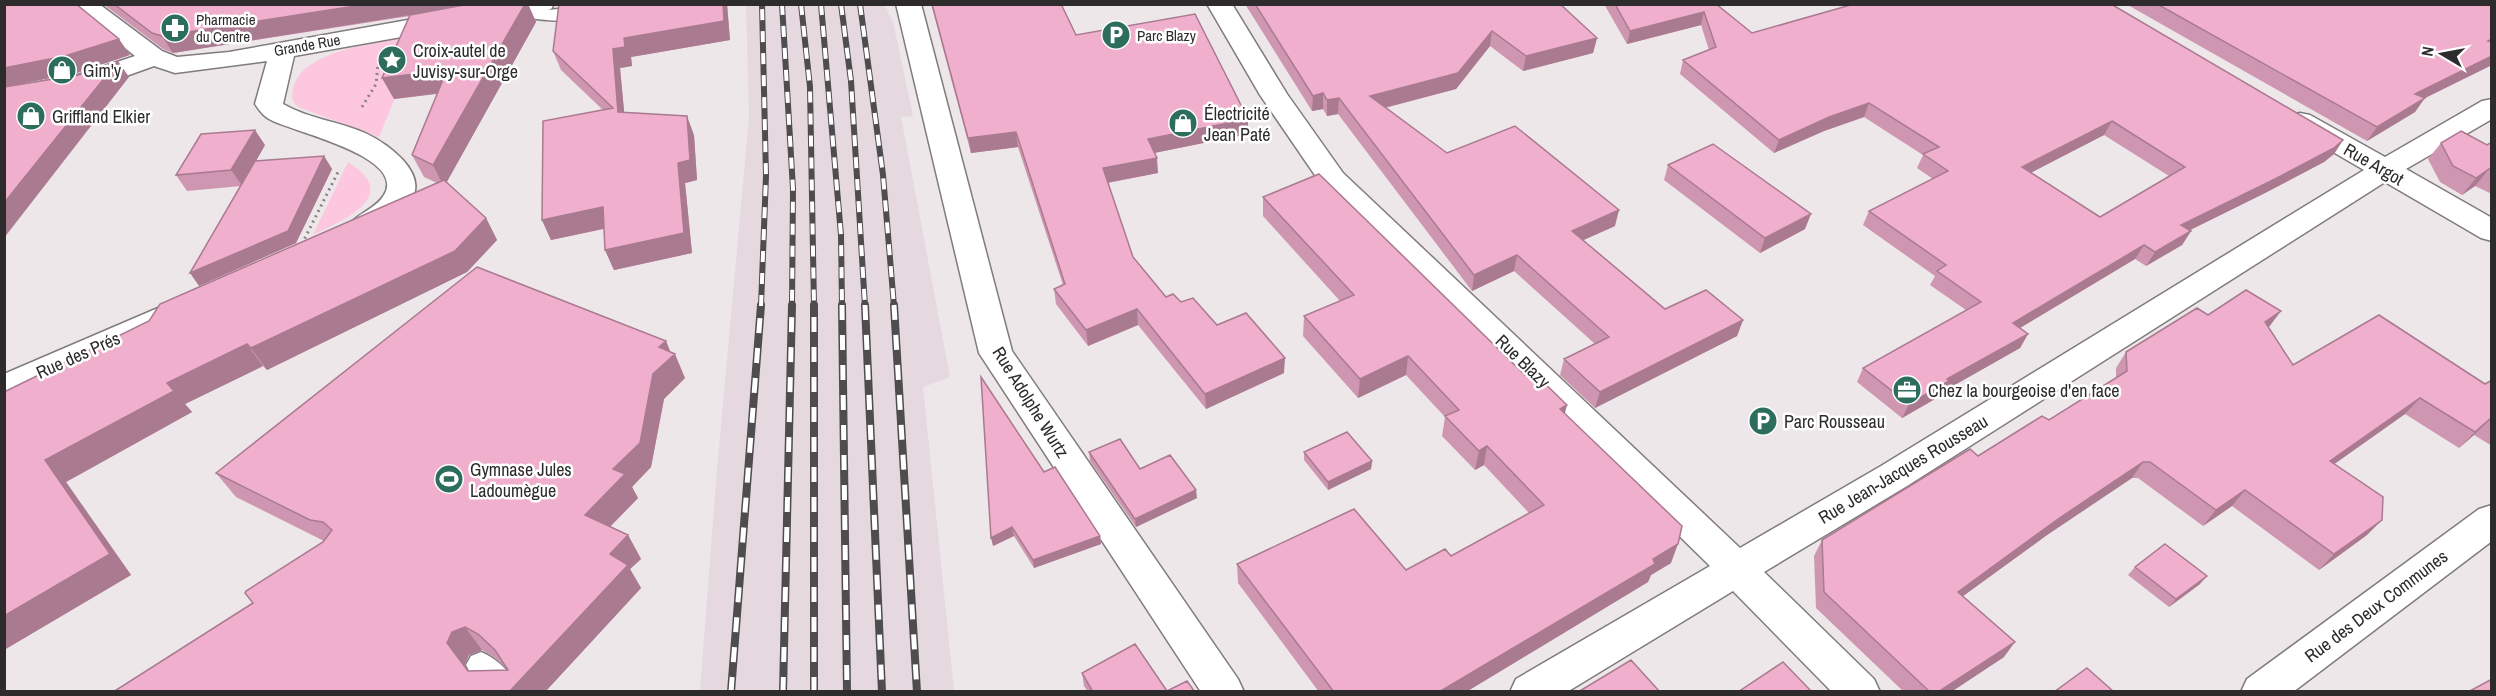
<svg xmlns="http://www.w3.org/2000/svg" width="2496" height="696" font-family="'Archivo Narrow',sans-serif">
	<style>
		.built { fill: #e5d8de }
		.green { fill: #fdc7e0 }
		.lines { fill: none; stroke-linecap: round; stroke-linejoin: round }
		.lane-casing { stroke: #807b7d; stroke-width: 3 }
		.street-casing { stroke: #807b7d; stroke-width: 3 }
		.path { stroke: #888485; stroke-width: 3; stroke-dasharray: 2 4; stroke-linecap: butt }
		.lane { fill: #fff; fill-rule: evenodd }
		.street { fill: #fff; fill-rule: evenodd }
		.rail-far1-casing { stroke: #4f4c4d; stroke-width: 6 }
		.rail-casing { stroke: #4f4c4d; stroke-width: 8 }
		.rail-far1 { stroke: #fff; stroke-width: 4; stroke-dasharray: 11; stroke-linecap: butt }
		.rail { stroke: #fff; stroke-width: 5; stroke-dasharray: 15; stroke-linecap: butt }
		.wall { fill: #cf96b1; fill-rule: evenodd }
		.shaded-wall { fill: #a97a90 }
		.building { fill: #f1afce; stroke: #a97a90; stroke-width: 1.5; fill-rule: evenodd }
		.labels { text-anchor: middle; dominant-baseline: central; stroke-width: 5; stroke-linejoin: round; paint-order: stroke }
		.far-poi-label { font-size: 15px; fill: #2d2b2c; stroke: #fff; text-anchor: start }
		.far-street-label { font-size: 15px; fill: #2d2b2c; stroke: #fff }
		.poi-label { font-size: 18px; fill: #2d2b2c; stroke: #fff; text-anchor: start }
		.street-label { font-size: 18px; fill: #2d2b2c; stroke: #fff }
	</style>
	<rect width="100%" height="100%" fill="#ede7e9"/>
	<path class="built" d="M746,5H884L893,22L913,116L901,117L950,377L923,387L954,691H700L717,470L749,118Z"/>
	<path class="green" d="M413,36L410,61L379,137L298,107L293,101C285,50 380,43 413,36Z
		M348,162C403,196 344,220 313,235Z"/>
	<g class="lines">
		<g class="lane-casing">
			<path id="lane" d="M512,4L548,10L590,6L599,12C588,28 523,18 506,14L503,10Z
				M481,652C497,658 514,676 522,692H487L471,674L466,665L471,656Z"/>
		</g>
		<g class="street-casing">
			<path id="street" d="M70,4H99L162,51L177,57L229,52L497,4H554L551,9L542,12L294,56L283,104C309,119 338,121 365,133C387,143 429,173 411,200C400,218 382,232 361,238L350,235L346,228C355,214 375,210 384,195C408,156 290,131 271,120C263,116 260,111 255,104L267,61L175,73L154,66L90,89L4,105V89L78,75L135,56Z
				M896,4H921L1012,351L1238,679L1244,692H1201L979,353Z
				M1207,4H1232L1287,94L1343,173L1740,548L1881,466L2364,170L2290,127L2286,121L2290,115L2300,113L2310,115L2385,157L2482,101L2492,99V119L2406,169L2492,218V241L2481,238L2385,182L1907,486L1764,572L1874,679L1880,692H1832L1733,591L1567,692H1510L1516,679L1710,566L1323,187L1260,95Z
				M158,308L169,311L174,319L169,327L4,400V374Z
				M2492,505V541L2293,692H2241L2247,679L2479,509Z"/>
		</g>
		<path class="path" d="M362,107L376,84L378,65
			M302,244L339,170"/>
		<use href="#lane" class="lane"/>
		<use href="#street" class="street"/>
		<g class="rail-far1-casing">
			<path id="rail-far1" d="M782,4L793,189L792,306
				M801,4L810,87L814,306
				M821,4L841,235L842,306
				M841,4L851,81L865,306
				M860,4L883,175L894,306
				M761,306L766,176L762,4"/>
		</g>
		<g class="rail-casing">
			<path id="rail" d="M842,305L847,692
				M865,305L882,692
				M894,305L917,692
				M731,692L761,305
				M783,692L792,305
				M814,692V305"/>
		</g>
		<use href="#rail-far1" class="rail-far1"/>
		<use href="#rail" class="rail"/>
	</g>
	<path class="wall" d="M103,4H528L536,22L446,183L486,218L497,240L467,272L267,370L263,366L185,404L192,412L66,482L131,575L4,650V392L437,183L424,177L412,155L437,94L394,99L382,78L410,16L173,53L163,49Z
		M559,4H727L730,40L631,57L632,66L620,68L624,112L694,135L697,180L685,183L692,253L614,270L605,250L604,229L551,240L542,220L603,110L561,70L553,51Z
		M931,4H1061L1076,35L1248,134L1154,153L1158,173L1108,183L1133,257L1166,297L1181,302L1217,325L1284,373L1206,409L1138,325L1088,346L1056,304L1054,289L1063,285L1018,147L971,153Z
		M1245,4H1560L1597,38L1593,53L1523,71L1490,46L1456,89L1385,108L1447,153L1615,226L1583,240L1665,309L1743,320L1737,336L1595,408L1560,375L1564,359L1595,344L1514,271L1472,291L1338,114L1327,116L1323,109L1312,111Z
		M1604,4H1716L1752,33L2343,140L2334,154L2324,162L2265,193L2190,230L2191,231L2182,245L2146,266L2135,259L2020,328L2028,334L2020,348L1944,391L1942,395L1902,418L1857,382L1863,368L1966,310L1930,285L1935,276L1863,225L1869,211L1933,179L1917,168L1923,155L1864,117L1824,131L1774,153L1680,74L1683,60L1709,50L1701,25L1627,44ZM2104,135L2169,176L2100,217L2031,172Z
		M2126,4H2492V65L2424,98L2415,112L2367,141Z
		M2492,142V194L2475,186L2462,195L2440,182L2428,159L2441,143L2487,145Z
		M265,145L256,161L324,156L332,169L296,243L199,286L241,186L187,191L176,175Z
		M1668,165L1805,229L1760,253L1664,180Z
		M1263,197L1565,414L1671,563L1651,575L1648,582L1466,692H1319L1238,583L1237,564L1406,570L1451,556L1529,513L1484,465L1475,470L1442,436L1445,417L1406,375L1358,398L1303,336L1304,316L1340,301L1263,216Z
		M2208,315L2269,328L2293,365L2485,384L2492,380V446L2474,435L2459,448L2405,414L2334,464L2367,535L2319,570L2232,506L2203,526L2138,478H2132L2047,535L1963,596L2004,657L1951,692H1904L1816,608L1814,556L1822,540L1978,456L2049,420L2116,378V368L2126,352Z
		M666,341L670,352L685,378L664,399L651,467L632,487L638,498L610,527L628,535L641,559L630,569L641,588L545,692H113L253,603L324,541L236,497L216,473ZM482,650L494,657L508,670L468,671L464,666L469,655Z
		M1089,452L1140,469L1197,498L1136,527L1090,461Z
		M1304,452L1372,461L1371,469L1328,490L1304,460Z
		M1044,472L1100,536L1101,544L1034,568L1014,536L993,546Z
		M2135,567L2200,584L2169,607L2128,575Z
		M1082,673L1167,691L1195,692H1088L1084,686Z"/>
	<path class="shaded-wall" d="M368,4H479L173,53L162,36Z
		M525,4H528L536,22L444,187L433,165Z
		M723,4H727L730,40L631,57L632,66L620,68L626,131L618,112L613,49L624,38Z
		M1704,12L1701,25L1627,44L1630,31Z
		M1492,31L1490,46L1456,89L1368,112L1370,96Z
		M1597,38L1593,53L1523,71L1526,56Z
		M119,39L130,55L77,73L4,87V68Z
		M2492,56V65L2405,108L2415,94Z
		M118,61L129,77L4,238V203Z
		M447,70L457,91L394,99L382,78Z
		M1323,93V109L1312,111L1313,96Z
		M1339,98L1338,114L1327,116V100Z
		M2425,98L2415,112L2367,141L2377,127Z
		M1869,103L1864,117L1824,131L1774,153L1779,140L1829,117Z
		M687,116L694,135L697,180L685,183L692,253L614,270L605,250L678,163Z
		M1248,119V134L1149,154L1148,139Z
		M2112,121L2104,135L2015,181L2022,167Z
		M255,130L265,145L242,185L231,170Z
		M1016,132L1018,147L971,153L968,138Z
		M2343,140L2334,154L2324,162L2265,193L2172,239L2181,225Z
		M324,156L332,169L296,243L199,286L190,273Z
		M1157,158L1158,173L1105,183L1103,168Z
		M2489,169L2475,186L2462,195L2476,178Z
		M603,207L611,227L551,240L542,220Z
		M1619,210L1615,226L1568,247L1572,231Z
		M1811,214L1805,229L1760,253L1765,238Z
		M486,218L497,240L467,272L267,370L251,348Z
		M2191,231L2182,245L2146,266L2155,252Z
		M2144,245L2135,259L2005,337L2013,323Z
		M1517,255L1514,271L1472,291L1474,275Z
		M1137,309L1138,325L1088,346L1086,330Z
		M2281,311L2269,327L2265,322Z
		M1743,320L1737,336L1595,408L1600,392Z
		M2028,334L2020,348L1944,391L1942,395L1902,418L1909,404L1947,379Z
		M666,341L672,356L675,354L685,378L664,399L651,467L632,487L638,498L598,539L585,515L613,469L653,374L659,347Z
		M247,344L263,366L185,404L192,412L66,482L131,575L4,650V616L45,460L167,383Z
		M1408,356L1406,375L1358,398L1360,379Z
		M1285,358L1284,373L1206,409L1205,394Z
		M2420,398L2405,414L2316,477L2330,461Z
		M1567,405L1562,425L1560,409Z
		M2490,419L2474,435L2459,448L2475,432Z
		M1487,446L1484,465L1475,470L1479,451Z
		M1372,461L1371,469L1328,490V482Z
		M2143,462L2132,478L2047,535L1948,607L1958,592L2058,519Z
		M1196,490L1197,498L1136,527L1135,519Z
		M2245,490L2232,506L2203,526L2216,510Z
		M2382,520L2367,535L2319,570L2334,554Z
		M1012,527L1014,536L993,546L991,538Z
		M628,535L641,559L630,569L641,588L545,692H509L610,554Z
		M1100,536L1101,544L1034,568L1033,560Z
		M1678,544L1671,563L1651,575L1648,582L1466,692H1439Z
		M2207,576L2200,584L2169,607L2176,599Z
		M465,627L482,650L469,655L464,666L447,643L452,632Z
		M2015,642L2004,657L1951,692H1938Z"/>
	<path class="building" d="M4,4H76L119,39L65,56L4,68Z
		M114,4H368L162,36L152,33Z
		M469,4H525L433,165L412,155L447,70L382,78L410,15Z
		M559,4H723L724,21L624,38L625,47L613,49L618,112L687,116L690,160L678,163L684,233L605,250L603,207L542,220L543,121L613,108L553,51Z
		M932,4H1061L1076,35L1195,14L1248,119L1148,139L1157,158L1103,168L1133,257L1166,297L1173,294L1181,302L1193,298L1217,325L1246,313L1285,358L1205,394L1137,309L1086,330L1054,289L1065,284L1016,132L968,138Z
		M1255,4H1560L1597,38L1526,56L1492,31L1458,73L1370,96L1447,153L1515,126L1619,210L1572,231L1665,309L1706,290L1743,320L1600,392L1564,359L1609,337L1517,255L1474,275L1339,98L1327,100L1323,93L1313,96Z
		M1615,4H1716L1752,33L1854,4H2111L2343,140L2334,148L2275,179L2181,225L2191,231L2155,252L2144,245L2013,323L2028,334L1947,379L1949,381L1909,404L1863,368L1981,302L1937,271L1946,265L1869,211L1948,171L1923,154L1939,147L1869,103L1829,117L1779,140L1683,60L1716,47L1704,12L1630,31ZM2112,121L2185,167L2100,217L2022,167Z
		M2157,4H2492V39L2488,41L2492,42V56L2415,94L2425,98L2377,127Z
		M118,61L4,203V87L78,75Z
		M255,130L231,170L176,175L201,134Z
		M2461,131L2487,145L2492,142V171L2489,169L2476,178L2453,166L2441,143Z
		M1713,144L1811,214L1765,238L1668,165Z
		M324,156L288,231L190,273L255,161Z
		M1319,174L1525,375L1532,371L1567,405L1560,409L1682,526L1678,544L1653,559L1655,564L1439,692H1334L1237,564L1354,509L1406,570L1445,549L1451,556L1544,505L1487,446L1479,451L1445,416L1459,410L1408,356L1360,379L1304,316L1354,295L1263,197Z
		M444,180L486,218L455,251L251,348L247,344L167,383L174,391L45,460L110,554L4,616V392L149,321L160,304Z
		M477,267L666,341L659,347L675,354L653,374L640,443L613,469L625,474L585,515L628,535L610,554L628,565L509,692H113L253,603L245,593L246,591L323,542L332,530L323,522L310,520L216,473ZM465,627L478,634L495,650L508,670L468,671L447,643L452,632Z
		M2246,290L2281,311L2265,322L2293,365L2379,315L2485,384L2492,380V420L2490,419L2475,432L2420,398L2330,461L2383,497L2382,520L2334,554L2245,490L2216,510L2150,462H2143L2058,519L1958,592L2015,642L1938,692H1930L1824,592L1822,540L1970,449L1978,456L2042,416L2049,420L2127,371L2126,352L2197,308L2208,315Z
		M981,377L1044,472L1055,467L1100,536L1033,560L1012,527L991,538Z
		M1347,432L1372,461L1328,482L1304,452Z
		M1120,439L1140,469L1170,455L1196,490L1135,519L1089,452Z
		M2165,544L2207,576L2176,599L2135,567Z
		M1135,644L1167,691L1187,681L1195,692H1093L1082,673Z
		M1631,660L1660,692H1578Z
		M1783,662L1812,692H1738Z
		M2087,668L2114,692H2054Z
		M2492,679V692H2468Z"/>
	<defs>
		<g id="pharmacy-disc" transform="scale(1.5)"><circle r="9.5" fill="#2c6d5b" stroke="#fff"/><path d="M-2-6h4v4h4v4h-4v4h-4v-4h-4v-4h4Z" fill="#fff"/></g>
		<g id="parking-disc" transform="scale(1.5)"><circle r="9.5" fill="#2c6d5b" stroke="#fff"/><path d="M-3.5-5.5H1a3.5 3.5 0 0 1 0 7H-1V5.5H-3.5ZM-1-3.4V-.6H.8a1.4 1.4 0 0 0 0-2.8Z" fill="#fff"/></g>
		<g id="sight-disc" transform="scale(1.5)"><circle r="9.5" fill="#2c6d5b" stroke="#fff"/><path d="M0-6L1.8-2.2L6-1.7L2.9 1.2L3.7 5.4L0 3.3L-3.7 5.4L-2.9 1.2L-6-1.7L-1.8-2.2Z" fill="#fff"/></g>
		<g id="shop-disc" transform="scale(1.5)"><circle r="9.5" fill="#2c6d5b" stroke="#fff"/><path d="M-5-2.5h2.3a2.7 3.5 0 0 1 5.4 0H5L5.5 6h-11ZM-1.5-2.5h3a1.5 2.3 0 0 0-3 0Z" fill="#fff"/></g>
		<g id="office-disc" transform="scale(1.5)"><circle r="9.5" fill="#2c6d5b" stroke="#fff"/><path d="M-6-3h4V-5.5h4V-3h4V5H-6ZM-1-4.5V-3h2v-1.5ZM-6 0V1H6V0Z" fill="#fff"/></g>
		<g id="stadium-disc" transform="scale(1.5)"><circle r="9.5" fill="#2c6d5b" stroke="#fff"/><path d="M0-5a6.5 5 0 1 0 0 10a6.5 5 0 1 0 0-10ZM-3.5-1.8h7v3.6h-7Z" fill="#fff"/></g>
	</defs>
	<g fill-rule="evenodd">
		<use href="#pharmacy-disc" x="175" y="28"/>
		<use href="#parking-disc" x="1116" y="35"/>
		<use href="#sight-disc" x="392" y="60"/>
		<use href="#shop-disc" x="62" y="70"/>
		<use href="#shop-disc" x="31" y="116"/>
		<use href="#shop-disc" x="1183" y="123"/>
		<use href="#office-disc" x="1907" y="390"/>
		<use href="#parking-disc" x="1763" y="421"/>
		<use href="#stadium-disc" x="449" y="479"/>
	</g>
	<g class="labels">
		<g class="far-poi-label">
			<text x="196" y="19">Pharmacie<tspan x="196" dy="17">du Centre</tspan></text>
			<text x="1137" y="35">Parc Blazy</text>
		</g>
		<g class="far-street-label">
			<text transform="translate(307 45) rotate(-10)">Grande Rue</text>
		</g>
		<g class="poi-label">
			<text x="413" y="50">Croix-autel de<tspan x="413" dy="21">Juvisy-sur-Orge</tspan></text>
			<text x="83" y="70">Gim'y</text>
			<text x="1204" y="113">Électricité<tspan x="1204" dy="21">Jean Paté</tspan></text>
			<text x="52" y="116">Griffland Elkier</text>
			<text x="1928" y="390">Chez la bourgeoise d'en face</text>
			<text x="1784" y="421">Parc Rousseau</text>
			<text x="470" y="469">Gymnase Jules<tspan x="470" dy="21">Ladoumègue</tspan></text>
		</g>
		<g class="street-label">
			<text transform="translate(2374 164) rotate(30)">Rue Argot</text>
			<text transform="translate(78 355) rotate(-24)">Rue des Prés</text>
			<text transform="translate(1523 361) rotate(44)">Rue Blazy</text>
			<text transform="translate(1031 402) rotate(58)">Rue Adolphe Wurtz</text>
			<text transform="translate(1903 469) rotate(-31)">Rue Jean-Jacques Rousseau</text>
			<text transform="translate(2376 606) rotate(-37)">Rue des Deux Communes</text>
		</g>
	</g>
	<rect width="2496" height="696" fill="none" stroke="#2d2b2c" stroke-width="12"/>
	<g transform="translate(2442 54) rotate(280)" stroke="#ffffff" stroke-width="4.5" paint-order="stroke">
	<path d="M0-4.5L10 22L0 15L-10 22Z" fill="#2d2b2c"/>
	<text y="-9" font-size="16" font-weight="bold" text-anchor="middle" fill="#2d2b2c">N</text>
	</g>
</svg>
